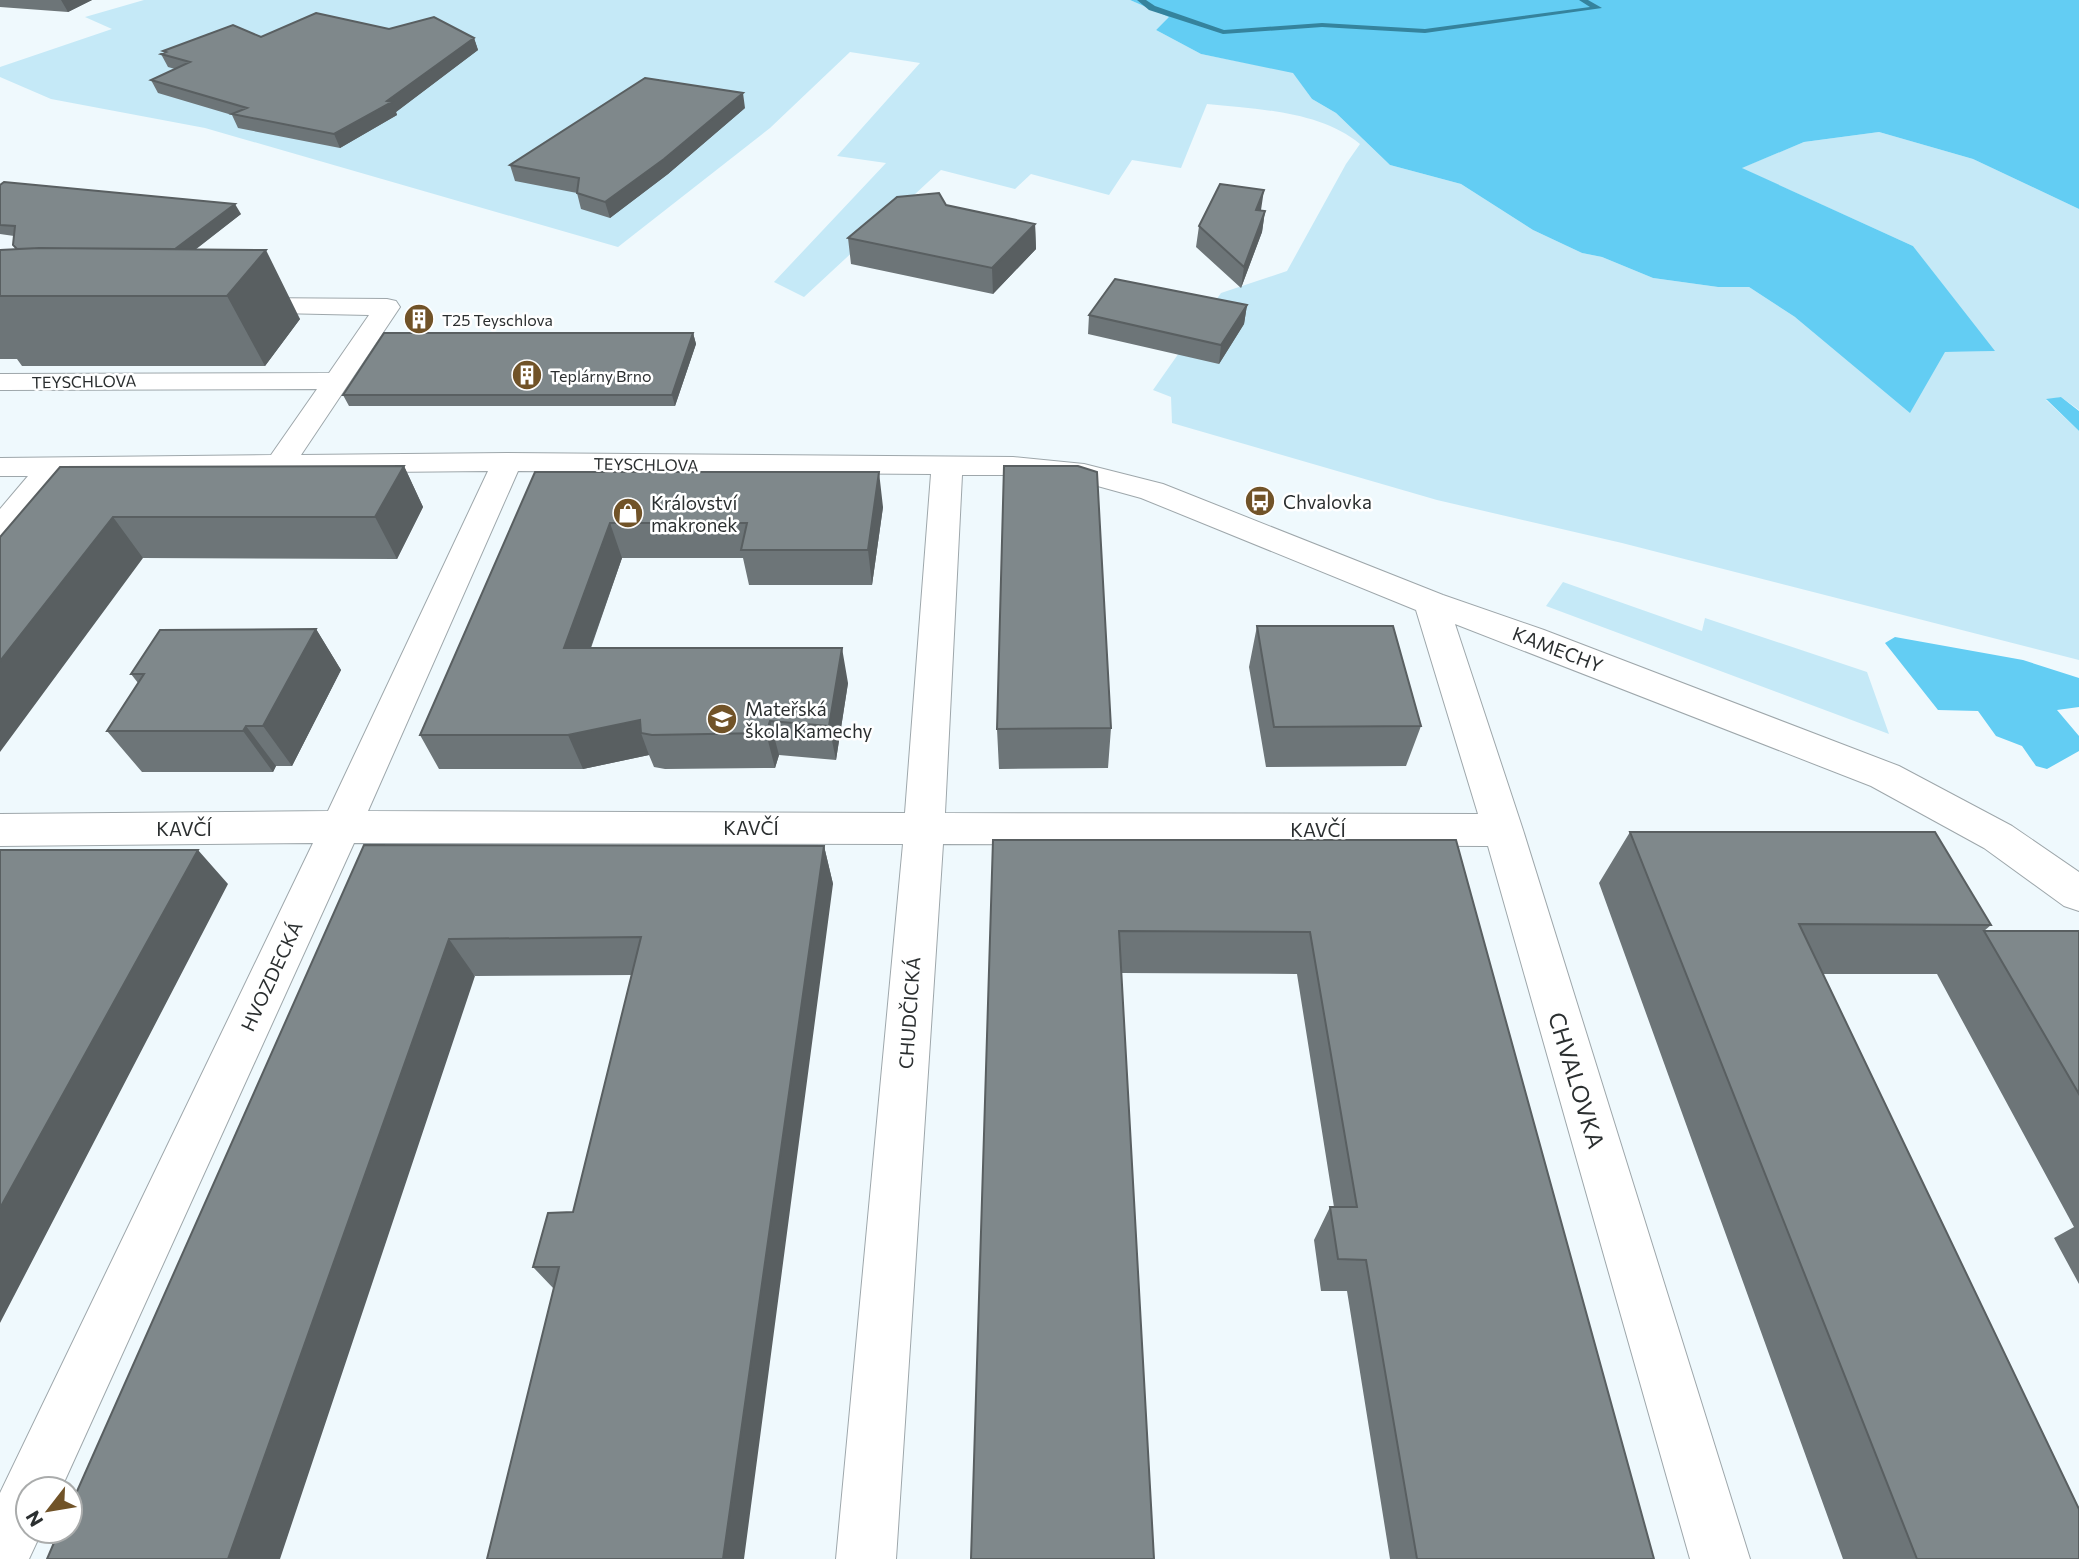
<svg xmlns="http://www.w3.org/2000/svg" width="2079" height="1559" font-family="Commissioner,sans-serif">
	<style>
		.green { fill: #c5e9f7 }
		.forest { fill: #63cdf3 }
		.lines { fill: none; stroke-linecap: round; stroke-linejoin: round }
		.stream { fill: #35839d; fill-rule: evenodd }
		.minor-casing { stroke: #9ea7ab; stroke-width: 2 }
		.minor { fill: #fff; fill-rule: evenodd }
		.wall { fill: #6d7578 }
		.shaded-wall { fill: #595f61 }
		.building { fill: #7f888b; stroke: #595f61; stroke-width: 2 }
		.labels { text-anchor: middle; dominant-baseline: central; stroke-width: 5; stroke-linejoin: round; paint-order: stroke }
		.far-poi-label { font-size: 16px; fill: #2b2f30; stroke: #fff; text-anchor: start }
		.far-street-label { font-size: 16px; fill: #2b2f30; stroke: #fff }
		.poi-label { font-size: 19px; fill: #2b2f30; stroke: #fff; text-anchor: start }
		.street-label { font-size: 19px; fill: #2b2f30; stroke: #fff }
		.near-street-label { font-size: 23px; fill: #2b2f30; stroke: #fff }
	</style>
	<rect width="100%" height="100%" fill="#eff9fd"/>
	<path class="green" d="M144,0H1130L1170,17L1156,30L1201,54L1293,72L1312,99L1336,113L1390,165L1461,184L1533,230L1582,253L1602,257L1653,278L1718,287H1749L1795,317L1945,352L1994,351L1913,246L1741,168L1804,142L1879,132L1973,159L2079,209V410L2061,397L2046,400L2079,431V660L1622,543L1437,500L1172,423L1171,397L1153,390L1221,293L1287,271L1346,164L1360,144C1320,111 1257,109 1207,104L1181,168L1132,160L1109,195L1031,174L1015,189L941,170L804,297L774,282L886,163L837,156L920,63L850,52L770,128L618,247L205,128L51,99L0,77V67L112,29L85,17Z
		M1563,582L1702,631L1705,618L1867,672L1889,734L1546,606Z"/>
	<path class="forest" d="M1130,0H2079V209L1973,159L1879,132L1804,142L1742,168L1913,246L1995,351L1945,352L1910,413L1795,317L1749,287H1718L1653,278L1602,257L1582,253L1533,230L1461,184L1390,165L1336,113L1312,99L1293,73L1201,54L1156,30L1169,17Z
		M2061,397L2079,411V431L2046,399Z
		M1895,637L2023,660L2079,678V707L2057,710L2079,736V751L2047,769L2036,766L2022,746L1996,736L1978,711L1938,710L1885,643Z"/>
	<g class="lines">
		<path class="stream" d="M1137,0H1146L1155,6L1224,30L1322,23L1425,29L1590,7L1579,0H1588L1602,8L1425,33L1322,27L1223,34L1149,10Z"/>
		<g class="minor-casing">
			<path id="minor" d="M243,298L387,299L396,301L400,307L301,455L507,453L1013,457L1084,464L1163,484L1443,595L1544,630L1899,766L2012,826L2079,872V911L2064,906L1984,848L1871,786L1455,624L1523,830L1750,1559H1690L1488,846L943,844L896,1559H836L903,844L354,843L61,1489H28V1531H42L29,1559H0V1493L313,843L0,846V814L328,811L488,471L61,475L11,536L0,539V509L28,476H0V458L271,455L317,389L0,390V374L329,373L369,315L234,312L230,306L234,300ZM518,471L931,474L905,813L368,811ZM962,475H1013L1083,482L1141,498L1416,610L1478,814L945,813Z"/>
		</g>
		<use href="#minor" class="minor"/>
	</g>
	<path class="wall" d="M0,0H92L68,12L0,7Z
		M389,29L474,38L478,50L396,112L397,115L340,148L238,128L232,115L158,93L151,80L175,69L168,67L161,54L164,53L163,51L261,37Z
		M745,108L668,174L610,218L581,209L577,193L515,181L510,165Z
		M0,185L241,214L195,250L300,319L265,366H22L17,359H0V250L16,249L13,245L14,236L0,234Z
		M1261,211H1265L1262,232L1241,288L1196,247L1199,226Z
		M1035,224L1036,249L993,294L851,264L848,238Z
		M1247,305L1244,324L1219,364L1088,334L1089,315Z
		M693,333L696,344L675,406H349L343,395Z
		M404,466L423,507L397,559L143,558L0,537Z
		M535,472L883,507L872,585H749L743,558H622L591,648L848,683L836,760L779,755L775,768L665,769L654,767L649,755L583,769H439L420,735Z
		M1257,626L1421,726L1406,766L1266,767L1249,667Z
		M316,629L341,670L292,766H276L273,772H142L107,731L138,683L131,674Z
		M1111,728L1108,768L999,769L997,729Z
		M1630,832L1991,925L1984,931H2079V1284L2054,1238L2074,1227L1937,974H1823L2079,1559H1843L1599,883Z
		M993,840H1456L1654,1559H1390L1347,1291H1321L1314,1240L1330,1207H1334L1297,974L1122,973Z
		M364,845L824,846L833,884L554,1289L533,1267L573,1212L632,975L475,976Z"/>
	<path class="shaded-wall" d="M61,0H92L68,12Z
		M474,38L478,50L396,112L397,115L340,148L334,134L387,101Z
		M743,93L745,108L668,174L610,218L605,202Z
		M1264,190L1261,210L1253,231L1256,210Z
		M235,204L241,214L135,296L129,285Z
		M1265,211L1262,232L1241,288L1244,267Z
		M1035,224L1036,249L993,294L992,268Z
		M266,250L300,319L265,366L227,296Z
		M1247,305L1244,324L1219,364L1221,345Z
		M693,333L696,344L675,406L672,395Z
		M404,466L423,507L397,559L375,517Z
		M879,472L883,507L872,585L868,550Z
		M113,517L143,558L0,752V661Z
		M610,523L622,558L578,683L564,648Z
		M316,629L341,670L292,766L263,726Z
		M842,648L848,683L836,760L829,726Z
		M640,720L641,733L649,755L583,769L568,735Z
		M770,721L779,755L775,768L766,733Z
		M246,726L276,766L273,772L243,731Z
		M824,846L833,884L744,1559H723Z
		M198,850L228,884L0,1323V1208Z
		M449,939L475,976L280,1559H228Z"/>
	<path class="building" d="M316,13L389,29L434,17L474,38L387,101L392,102L334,134L232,114L247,108L151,80L190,62L161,54L166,52L163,51L233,25L261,37Z
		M645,78L743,93L664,159L605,202L577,193L579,178L510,165Z
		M4,182L235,204L175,249L39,248L17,249L13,245L15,226L0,225V185Z
		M1220,184L1264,190L1256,210L1265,211L1244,267L1199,226Z
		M939,193L946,205L1035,224L992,268L848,238L897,197Z
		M39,248L266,250L227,296H0V250Z
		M1115,279L1247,305L1221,345L1089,315Z
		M384,333H693L672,395H343Z
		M404,466L375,517H113L0,661V537L60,467Z
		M1004,466H1078L1097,472L1111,728L997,729Z
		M535,472H879L868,550H741L747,523H610L564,648H842L829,726L770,721L766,733L652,735L641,733L640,720L568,735H420Z
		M1257,626H1393L1421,726L1274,727Z
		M316,629L263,726H246L243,731H107L144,674H131L160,630Z
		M1630,832H1935L1991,925L1799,924L2079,1509V1559H1917Z
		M993,840H1456L1654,1559H1417L1366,1260L1338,1259L1330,1207H1357L1310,932L1119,931L1154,1559H971Z
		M364,845L824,846L723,1559H487L559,1267H533L548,1213L573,1212L641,937L449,939L228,1559H47L59,1531H70V1507Z
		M0,850H198L0,1208Z
		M1984,931H2079V1094Z"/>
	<defs>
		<g id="building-disc" transform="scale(1.575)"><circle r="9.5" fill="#715328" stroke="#fff"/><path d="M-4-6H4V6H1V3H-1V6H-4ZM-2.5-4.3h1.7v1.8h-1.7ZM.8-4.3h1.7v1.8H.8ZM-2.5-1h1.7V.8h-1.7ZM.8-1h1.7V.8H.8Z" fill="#fff"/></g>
		<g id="bus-disc" transform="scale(1.575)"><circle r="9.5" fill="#715328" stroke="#fff"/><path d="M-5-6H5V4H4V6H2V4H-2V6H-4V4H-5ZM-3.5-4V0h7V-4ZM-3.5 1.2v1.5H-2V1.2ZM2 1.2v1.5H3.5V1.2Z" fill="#fff"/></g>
		<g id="shop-disc" transform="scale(1.575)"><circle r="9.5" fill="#715328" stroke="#fff"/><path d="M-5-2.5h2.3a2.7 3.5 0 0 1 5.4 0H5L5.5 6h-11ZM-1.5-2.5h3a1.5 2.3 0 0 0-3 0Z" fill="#fff"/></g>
		<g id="school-disc" transform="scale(1.575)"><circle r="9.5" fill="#715328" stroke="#fff"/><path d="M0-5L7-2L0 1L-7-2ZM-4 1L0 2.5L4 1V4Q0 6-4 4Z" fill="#fff"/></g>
	</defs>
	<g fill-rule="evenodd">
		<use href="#building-disc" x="419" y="319"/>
		<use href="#building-disc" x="527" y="375"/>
		<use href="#bus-disc" x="1260" y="501"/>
		<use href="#shop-disc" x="628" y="513"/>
		<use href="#school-disc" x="722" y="719"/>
	</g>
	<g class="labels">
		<g class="far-poi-label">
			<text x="442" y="319">T25 Teyschlova</text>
			<text x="550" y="375">Teplárny Brno</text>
		</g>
		<g class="far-street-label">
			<text transform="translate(84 381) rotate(-1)">TEYSCHLOVA</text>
			<text transform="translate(646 464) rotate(1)">TEYSCHLOVA</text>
		</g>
		<g class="poi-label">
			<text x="1283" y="501">Chvalovka</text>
			<text x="651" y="502">Království<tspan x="651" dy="22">makronek</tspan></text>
			<text x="745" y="708">Mateřská<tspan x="745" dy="22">škola Kamechy</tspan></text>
		</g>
		<g class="street-label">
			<text transform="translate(1558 649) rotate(21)">KAMECHY</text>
			<text x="751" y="827">KAVČÍ</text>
			<text x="184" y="828">KAVČÍ</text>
			<text x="1318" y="829">KAVČÍ</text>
			<text transform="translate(271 976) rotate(-65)">HVOZDECKÁ</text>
			<text transform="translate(909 1013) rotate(-86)">CHUDČICKÁ</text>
		</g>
		<g class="near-street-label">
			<text transform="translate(1577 1080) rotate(73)">CHVALOVKA</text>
		</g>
	</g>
	<g transform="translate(49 1510) rotate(239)"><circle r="33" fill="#ffffff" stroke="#aaacac" stroke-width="2"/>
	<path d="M0-5L12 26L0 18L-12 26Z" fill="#715328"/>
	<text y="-10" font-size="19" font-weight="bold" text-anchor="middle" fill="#2b2f30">N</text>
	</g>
</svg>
